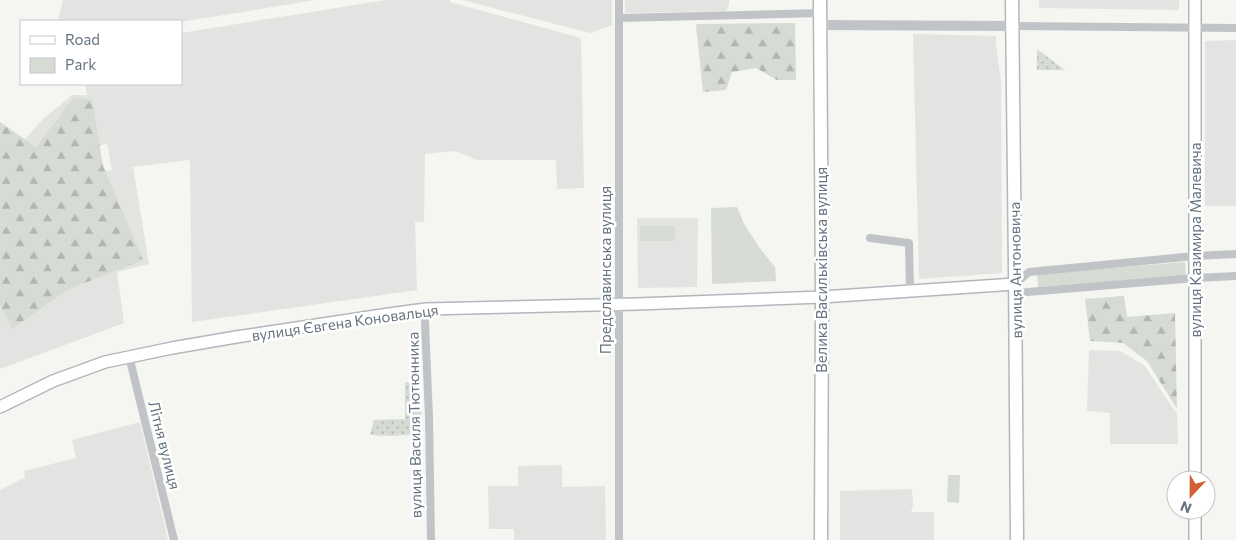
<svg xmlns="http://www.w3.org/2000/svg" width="1236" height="540" font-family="Commissioner,sans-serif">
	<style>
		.built { fill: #e3e4e2; fill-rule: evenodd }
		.grass { fill: url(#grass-dots) }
		.forest { fill: url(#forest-firs) }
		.park { fill: #d6dcd3 }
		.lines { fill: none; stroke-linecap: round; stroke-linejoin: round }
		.secondary-casing { stroke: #b3b7bb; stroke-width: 14 }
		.primary-casing { stroke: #b4b7ba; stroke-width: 15 }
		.minor { stroke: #c1c4c7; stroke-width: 8 }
		.tertiary { stroke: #c1c4c7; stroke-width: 10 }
		.secondary { stroke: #fff; stroke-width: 11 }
		.primary { stroke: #fff; stroke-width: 12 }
		.labels { text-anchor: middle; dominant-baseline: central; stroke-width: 5; stroke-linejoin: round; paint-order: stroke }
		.street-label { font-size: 15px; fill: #677480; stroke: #fff }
	</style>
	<defs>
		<pattern id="grass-dots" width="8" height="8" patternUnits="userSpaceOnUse" patternTransform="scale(1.25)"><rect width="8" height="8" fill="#d6dcd3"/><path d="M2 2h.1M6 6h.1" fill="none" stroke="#b1b7b0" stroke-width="1.8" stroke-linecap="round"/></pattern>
		<pattern id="forest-firs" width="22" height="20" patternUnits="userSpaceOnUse" patternTransform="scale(1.25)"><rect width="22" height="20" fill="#d6dcd3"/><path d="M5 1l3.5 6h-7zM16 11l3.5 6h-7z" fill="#b1b7b0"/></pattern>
	</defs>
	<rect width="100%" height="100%" fill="#f5f5f2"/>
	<path class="built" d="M63,0H315L181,22L58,21Z
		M386,0H450V2L581,38L584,188L557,189L556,160H477L455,151L425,154L424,222H415L417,290L192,322L190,160L133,167L149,264L117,272L124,323L0,369V181L26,138L42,120L72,95H87L85,84H181V33ZM107,144L112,170L102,171L46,158Z
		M462,0H612V25L590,33Z
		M625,0H729V5L726,11L625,13Z
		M1039,0H1179V10L1039,8Z
		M913,34L996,36V45L1001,81L1002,273L919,279Z
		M1236,40V206H1205V41Z
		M637,218H698L697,287L638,288Z
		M1089,350L1120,351L1144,365L1177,414L1178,444H1110V413L1087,411Z
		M140,422L168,540H0V490L25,477L24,471L76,458L72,440Z
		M562,465V487L605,486L606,540H514V529H489L488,486H518V466Z
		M912,489L913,505L911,512H934V540H840V491Z"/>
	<path class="grass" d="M1037,49L1065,70H1037Z
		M405,382L420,383L422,434L390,436L370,435L374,420L405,419Z"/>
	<path class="forest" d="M795,23L796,80H777L756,68L732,72L726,90L703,92L696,24Z
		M73,98L92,99L103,166L143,260L67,290L12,329L0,305V122L36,147Z
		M1124,296L1127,317L1175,313L1177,409L1147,361L1123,343L1090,341L1085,299Z"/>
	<path class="park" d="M737,207L744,224L759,247L775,267L776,281L712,284L711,208Z
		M640,226H675V241H640Z
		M1185,262L1186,276L1038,287L1037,274Z
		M948,475H960L959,503L947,502Z"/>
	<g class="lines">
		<g class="secondary-casing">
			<path id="secondary" d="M1195,0V480
				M0,407L53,381L105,362L172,348L236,337L389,314L426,309L637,304L822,297L1015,284
				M1195,540V510"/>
		</g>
		<g class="primary-casing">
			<path id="primary" d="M820,0L822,297L821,540
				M1012,0L1015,270L1017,540"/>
		</g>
		<path class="minor" d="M619,18L820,13
			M1012,26L1236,28
			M870,238L909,243L910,291
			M1015,284L1029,272L1195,256L1236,254
			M1015,293L1195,278L1236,276
			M426,309L425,323L429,418L431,540
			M129,356L174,540
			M619,540V0"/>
		<path class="tertiary" d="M820,25L1012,26"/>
		<use href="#secondary" class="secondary"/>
		<use href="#primary" class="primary"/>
	</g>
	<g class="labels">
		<g class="street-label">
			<text transform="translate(1195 240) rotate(-90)">вулиця Казимира Малевича</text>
			<text transform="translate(605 270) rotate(-90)">Предславинська вулиця</text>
			<text transform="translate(821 270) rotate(-90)">Велика Васильківська вулиця</text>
			<text transform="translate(1015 270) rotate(-91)">вулиця Антоновича</text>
			<text transform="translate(345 322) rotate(-8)">вулиця Євгена Коновальця</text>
			<text transform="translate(414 425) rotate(-91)">вулиця Василя Тютюнника</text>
			<text transform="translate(165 445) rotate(76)">Літня вулиця</text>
		</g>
	</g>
	<rect x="20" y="20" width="162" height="65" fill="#ffffff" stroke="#c2c7cc"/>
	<rect x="30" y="36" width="25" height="8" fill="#ffffff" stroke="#c2c7cc"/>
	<text x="65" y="45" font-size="15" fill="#677480">Road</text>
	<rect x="30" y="58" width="25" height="15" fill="#d6dcd3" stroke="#c2c7cc"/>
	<text x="65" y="70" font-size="15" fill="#677480">Park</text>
	<g transform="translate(1191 495) rotate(202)"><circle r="24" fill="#ffffff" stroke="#c2c7cc"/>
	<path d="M0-4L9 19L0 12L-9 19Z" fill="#d36034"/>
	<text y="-8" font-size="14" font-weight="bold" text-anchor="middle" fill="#677480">N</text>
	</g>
</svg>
